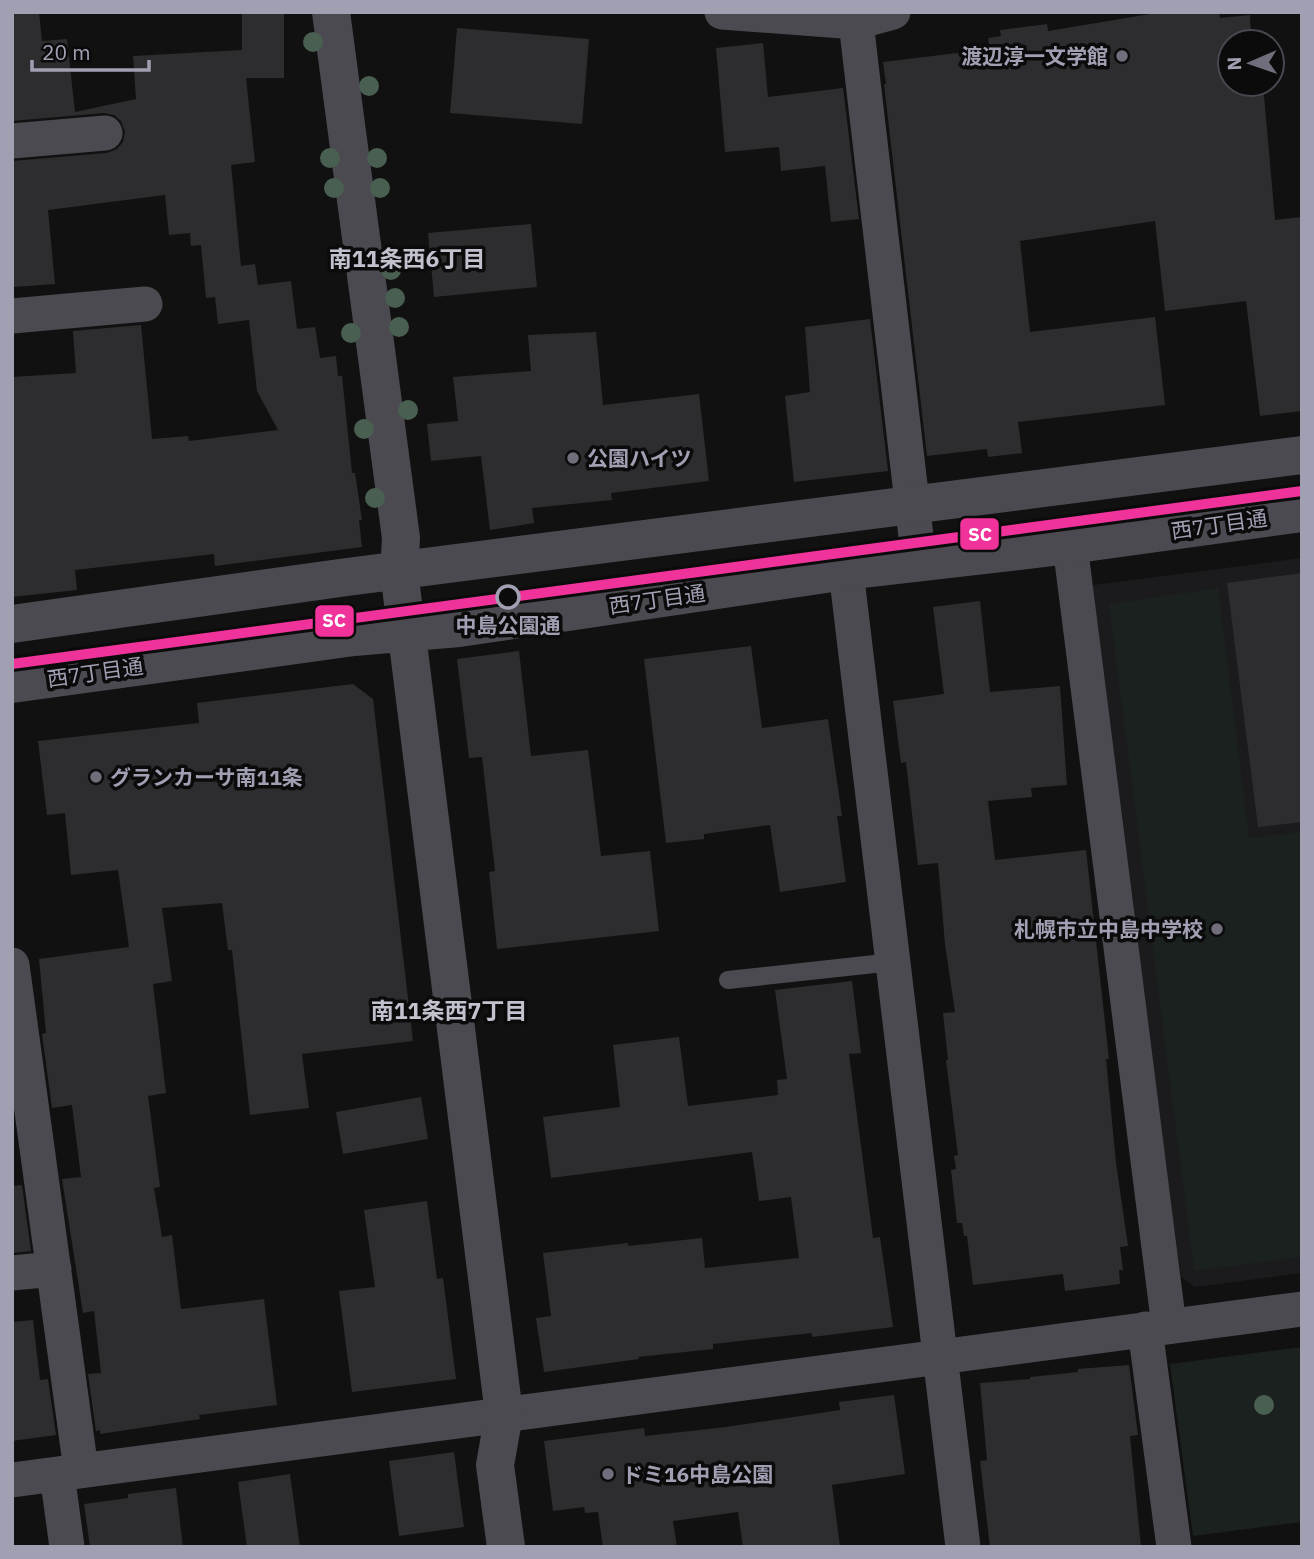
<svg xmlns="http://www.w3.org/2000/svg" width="1314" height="1559" font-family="'IBM Plex Sans','Noto Sans JP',sans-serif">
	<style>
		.built { fill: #1b1b1d }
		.green { fill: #1b211e }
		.building { fill: #2d2d2f }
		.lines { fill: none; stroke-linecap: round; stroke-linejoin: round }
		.service { stroke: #4b4a51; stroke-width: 18 }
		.minor { stroke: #4b4a51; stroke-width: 35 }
		.tertiary { stroke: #4b4a51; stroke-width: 38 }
		.tram-1-casing { stroke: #0c0b0c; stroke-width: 16 }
		.tram-1 { stroke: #ef339a; stroke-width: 10 }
		.tree { fill: #495f51 }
		.poi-dot { fill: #6f6e7a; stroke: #0c0b0c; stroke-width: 2.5 }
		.stop-dot { fill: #0c0b0c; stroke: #a1a0b3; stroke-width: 3.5 }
		.labels { text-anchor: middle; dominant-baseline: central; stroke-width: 7; stroke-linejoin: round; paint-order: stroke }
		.poi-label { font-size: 21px; font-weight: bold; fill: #a1a0b3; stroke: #0c0b0c; text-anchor: start }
		.street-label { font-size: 21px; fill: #a1a0b3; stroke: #0c0b0c }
		.stop-label { font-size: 21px; font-weight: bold; fill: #a1a0b3; stroke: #0c0b0c }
		.neighbourhood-label { font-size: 23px; font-weight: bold; fill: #c2c2cf; stroke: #0c0b0c }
		.line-badge { stroke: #0c0b0c; stroke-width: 2.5 }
		.badge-label { font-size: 19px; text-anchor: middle; font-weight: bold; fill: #fff }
	</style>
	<rect width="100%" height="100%" fill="#111"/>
	<path class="built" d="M1302,558V1273L1195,1287L1181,1277L1086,586Z"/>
	<path class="green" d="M1218,588L1249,838L1302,832V1257L1194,1271L1109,604Z
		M1302,1347V1522L1193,1536L1170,1364Z"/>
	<path class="building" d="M12,12H39L42,41L67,39L75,112L136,99L133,56L242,50V12H284V78H246L255,162L231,165L241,266L255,264L258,285L291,281L297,329L315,327L320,358L336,356L338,376H342L352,473H355L362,520H359L362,547L215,566L214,554L75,570L77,590L12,597V377L76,373L73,331L141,325L152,439L188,436L189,441L278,430L257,391L249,320L218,324L215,297L206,298L201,245L191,246L190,233L169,235L165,195L48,210L55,284L14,287L12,264V161L107,153L117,149L123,142L125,132L121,121L114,115L104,113L12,121Z
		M1162,12H1219L1220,18L1250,15L1251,36H1259L1260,42H1230V84H1263L1275,220L1302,217V411L1260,416L1246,301L1165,311L1155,221L1020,241L1030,332L1155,317L1165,405L1018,422L1022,453L988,457L987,449L927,456L884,84H886L883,62L990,49L988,38L1001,36L1000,30L1047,24L1048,31Z
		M457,28L589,39L582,124L450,113Z
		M763,43L768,97L843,88L859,219L831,222L825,166L781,171L779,147L725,152L716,48Z
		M531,224L537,287L434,297L428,233Z
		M870,319L888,471L794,482L785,396L810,392L805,327Z
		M596,332L603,405L699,394L709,481L611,493L612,500L532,508L534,523L490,530L481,456L431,461L427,424L458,421L453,377L531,371L528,335Z
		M1302,573V822L1258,827L1227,583Z
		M980,601L990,692L1060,686L1067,785L1031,788L1032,797L988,801L995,860L1086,850L1109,1059H1106L1116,1163L1128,1246L1120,1247L1123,1270H1119L1120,1284L1065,1291L1063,1274L973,1285L967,1236H964L962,1223H957L951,1170L956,1169L954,1156L958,1155L946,1060H948L943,1013L955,1012L945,944L938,863L918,865L906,762L901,763L893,701L944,694L933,607Z
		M751,646L762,728L828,719L842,816H837L846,882L780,892L770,825L704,834V839L666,843L644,659Z
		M519,651L531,756L588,750L601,856L650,851L659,931L497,949L489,872L495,871L482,757L469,758L457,659Z
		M353,684L373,699L413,1041L302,1054L309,1108L250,1115L232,950H228L222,903L162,908L172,981L153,984L166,1093L148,1096L160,1187L154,1188L162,1237L172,1235L181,1309L264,1299L277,1405L199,1415L200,1419L100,1434V1430L96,1431L88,1374L101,1373L94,1311L83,1313L62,1179L81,1177L72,1105L52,1108L42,1034L46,1033L39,959L129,947L118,870L71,875L65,813L47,815L38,741L199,723L197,703Z
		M852,981L861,1053L849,1054L873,1238L880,1237L893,1327L812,1337V1333L713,1344V1349L638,1357L639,1359L544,1372L536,1318L551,1316L543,1253L628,1243V1246L702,1238L705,1268L799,1258L791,1197L759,1201L752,1152L551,1178L543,1117L620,1107L613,1045L679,1037L688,1106L778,1095L777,1080L787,1079L775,990Z
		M421,1097L428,1139L343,1154L336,1112Z
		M22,1185L31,1251L12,1253V1186Z
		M427,1201L437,1279L443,1278L456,1379L352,1392L339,1291L375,1287L364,1210Z
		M33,1320L40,1380L48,1379L56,1435L12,1441V1322Z
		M1129,1365L1138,1435L1130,1436L1141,1547H990L980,1461L987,1460L980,1383L1030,1379V1377L1078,1372V1369Z
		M894,1395L905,1474L832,1485L840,1547H743L738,1512L673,1521L677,1547H603L598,1512L585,1513L584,1507L553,1511L544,1441L644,1428L645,1436L726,1427L840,1410L839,1402Z
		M454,1452L464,1527L399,1536L389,1461Z
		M290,1474L300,1547H247L238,1482Z
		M176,1488L183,1547H90L84,1504L128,1498V1494Z"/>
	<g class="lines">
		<path class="service" d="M728,980L893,962"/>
		<path class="minor" d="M722,12L856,22L893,12
			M856,22L919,562
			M12,141L105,133
			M12,316L145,304
			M1070,545L1169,1326
			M846,571L963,1547
			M12,965L81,1470
			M12,1273L54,1269
			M1145,1329L1174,1547
			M57,1474L67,1547
			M12,1480L1302,1309"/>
		<path class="tertiary" d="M331,12L401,538L399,571L504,1414L495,1465L506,1547
			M12,624L347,577L1302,455
			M12,684L354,637L459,628L846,571L1070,545L1302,513"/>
		<g class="tram-1-casing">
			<path id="tram-1" d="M12,664L1302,491"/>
		</g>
		<use href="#tram-1" class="tram-1"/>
	</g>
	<g class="tree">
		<circle cx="313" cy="42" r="10"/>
		<circle cx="369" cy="86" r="10"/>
		<circle cx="330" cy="158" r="10"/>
		<circle cx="377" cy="158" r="10"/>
		<circle cx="334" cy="188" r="10"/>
		<circle cx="380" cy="188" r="10"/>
		<circle cx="391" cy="270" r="10"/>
		<circle cx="395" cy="298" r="10"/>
		<circle cx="399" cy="327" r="10"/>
		<circle cx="351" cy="333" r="10"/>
		<circle cx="408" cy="410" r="10"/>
		<circle cx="364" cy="429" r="10"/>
		<circle cx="375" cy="498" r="10"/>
		<circle cx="1264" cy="1405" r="10"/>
	</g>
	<g class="poi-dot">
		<circle cx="1122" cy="56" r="7"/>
		<circle cx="573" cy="458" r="7"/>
		<circle cx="96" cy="777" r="7"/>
		<circle cx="1217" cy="929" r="7"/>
		<circle cx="608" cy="1474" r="7"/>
	</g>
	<circle class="stop-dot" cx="508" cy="597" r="11"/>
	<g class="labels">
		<g class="poi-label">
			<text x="1108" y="56" text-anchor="end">渡辺淳一文学館</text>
			<text x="587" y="458">公園ハイツ</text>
			<text x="110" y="777">グランカーサ南11条</text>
			<text x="1203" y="929" text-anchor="end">札幌市立中島中学校</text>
			<text x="622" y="1474">ドミ16中島公園</text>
		</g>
		<g class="street-label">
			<text transform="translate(1219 524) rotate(-8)">西7丁目通</text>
			<text transform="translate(657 599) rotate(-8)">西7丁目通</text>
			<text transform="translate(95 672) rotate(-8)">西7丁目通</text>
		</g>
		<g class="stop-label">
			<text x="508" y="625">中島公園通</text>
		</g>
		<g class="neighbourhood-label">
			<text x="407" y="258">南11条西6丁目</text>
			<text x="449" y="1010">南11条西7丁目</text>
		</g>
	</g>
	<g class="line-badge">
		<rect x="959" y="517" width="41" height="34" rx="7" fill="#ef339a"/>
		<rect x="314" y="604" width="41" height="34" rx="7" fill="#ef339a"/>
	</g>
	<g class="badge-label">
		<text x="980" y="541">SC</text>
		<text x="334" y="627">SC</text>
	</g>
	<rect width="1314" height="1559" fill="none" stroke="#a1a0b3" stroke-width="28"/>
	<g transform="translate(1251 63) rotate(268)"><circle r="33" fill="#0c0b0c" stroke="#48474f" stroke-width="2"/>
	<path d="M0-5L12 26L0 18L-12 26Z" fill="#6f6e7a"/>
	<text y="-10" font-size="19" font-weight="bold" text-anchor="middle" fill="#a1a0b3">N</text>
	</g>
	<path d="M32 60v10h117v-10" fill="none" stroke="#a1a0b3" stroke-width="3.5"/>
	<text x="42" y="60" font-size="21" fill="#a1a0b3" stroke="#0c0b0c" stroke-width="5" paint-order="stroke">20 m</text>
</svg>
